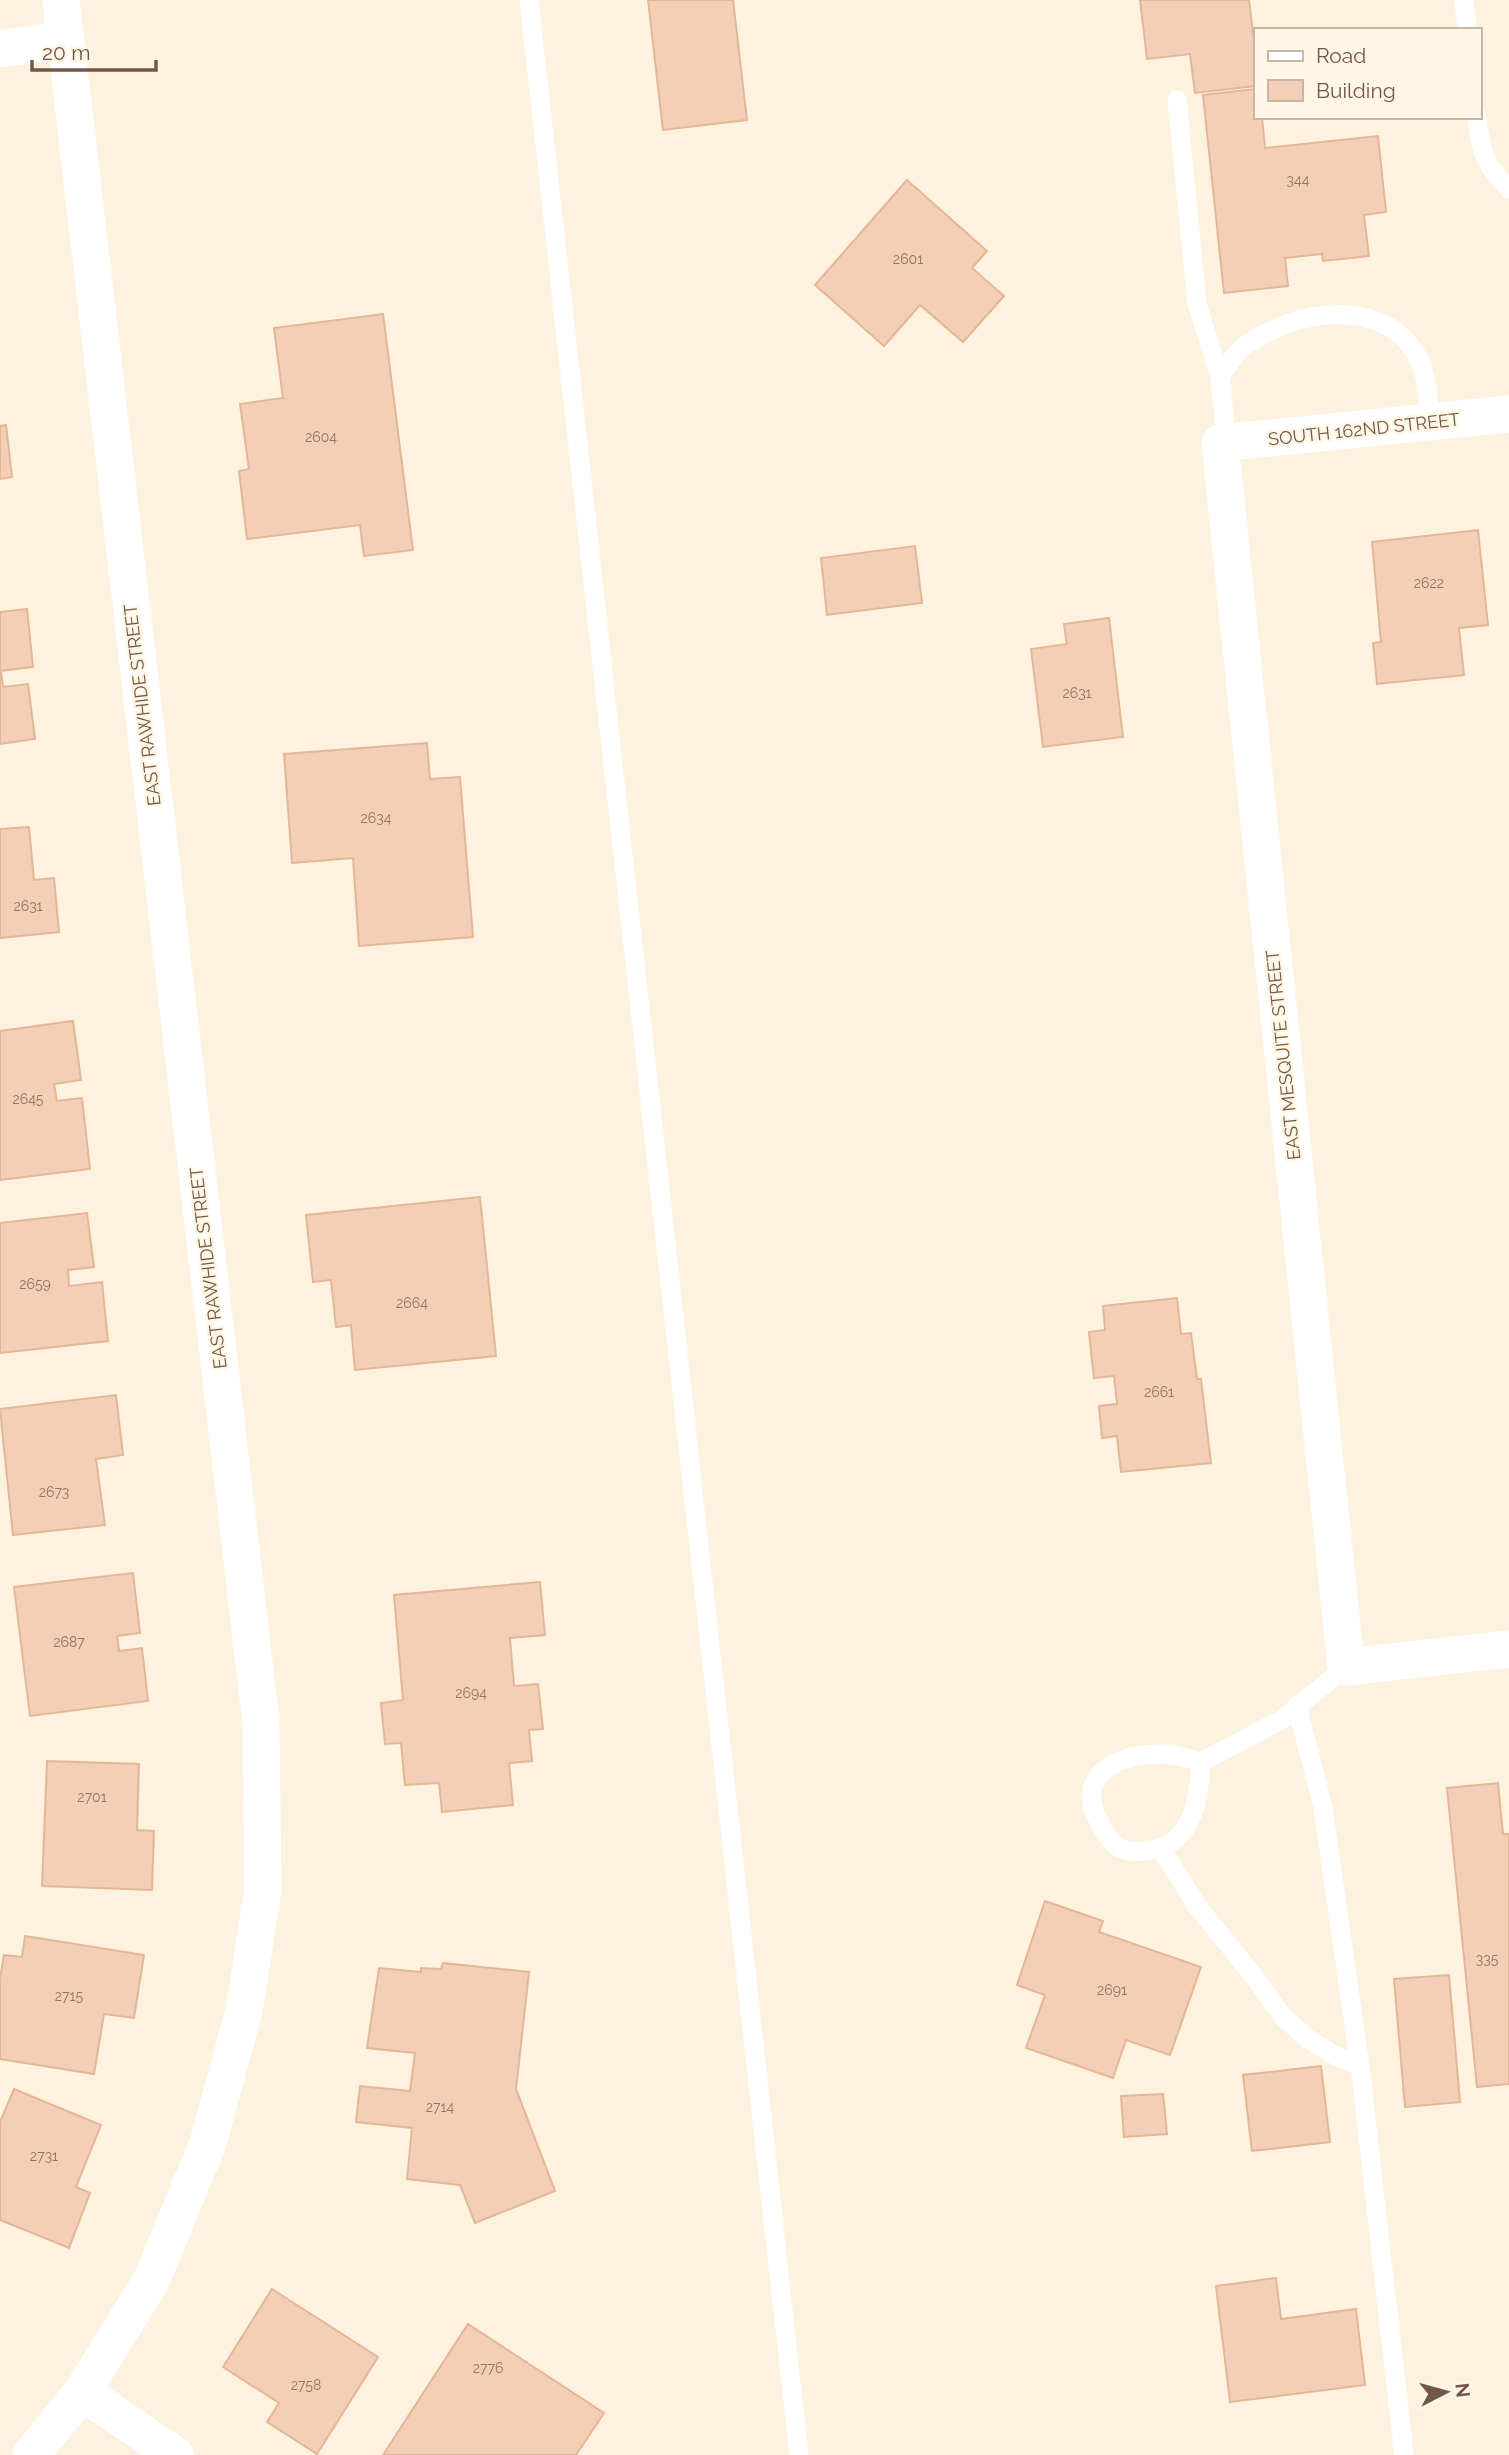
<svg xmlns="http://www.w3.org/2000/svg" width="1509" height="2455" font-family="Raleway,sans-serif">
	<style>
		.building { fill: #f2cfb6; stroke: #e5b696; stroke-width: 2 }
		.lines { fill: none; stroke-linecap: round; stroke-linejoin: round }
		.lane { stroke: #fff; stroke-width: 19 }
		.street { stroke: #fff; stroke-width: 37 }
		.labels { text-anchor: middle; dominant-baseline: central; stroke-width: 5; stroke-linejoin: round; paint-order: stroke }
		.number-label { font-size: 14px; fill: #937562 }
		.street-label { font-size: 18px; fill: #735746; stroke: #fff6e5 }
	</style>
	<rect width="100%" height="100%" fill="#fcf2df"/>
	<path class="building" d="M648,0H733L747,120L663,130Z
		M1140,0H1249L1255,51V86L1195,93L1190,54L1147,59Z
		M1255,89V117H1262L1265,148L1378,136L1386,212L1364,215L1369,256L1323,261L1322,254L1285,258L1288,286L1224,293L1203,95Z
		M907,180L987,251L972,268L1004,296L963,342L920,305L884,346L815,285Z
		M383,314L413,550L364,556L360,525L247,539L239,471L249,469L240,404L283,398L274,328Z
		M6,425L12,477L0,479V426Z
		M1478,530L1488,625L1459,628L1464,675L1377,684L1373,643L1381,642L1372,542Z
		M915,546L922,603L827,615L821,558Z
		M27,609L33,667L1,671L3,687L28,684L35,739L0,744V612Z
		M1109,618L1123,737L1043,747L1031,649L1067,644L1064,624Z
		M427,743L430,779L460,777L473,937L359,946L353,858L292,863L284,754Z
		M29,827L34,880L54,878L59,932L0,938V829Z
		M73,1021L81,1080L54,1084L57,1101L82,1098L90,1169L0,1180V1031Z
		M480,1197L496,1356L355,1370L351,1325L336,1327L331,1280L313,1282L306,1215Z
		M87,1213L94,1267L68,1270L69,1286L102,1282L108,1341L0,1353V1223Z
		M1177,1298L1181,1334L1191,1333L1197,1379H1201L1211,1463L1121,1472L1117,1436L1102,1438L1099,1406L1117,1404L1114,1376L1094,1378L1089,1332L1105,1330L1103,1306Z
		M116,1395L123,1455L96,1459L105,1525L13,1535L0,1409Z
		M133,1573L140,1633L117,1636L119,1651L142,1648L148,1701L30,1716L14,1587Z
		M540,1582L545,1635L510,1638L514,1686L538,1684L543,1729L529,1730L532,1761L509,1763L513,1805L442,1812L439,1783L405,1785L401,1743L385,1744L381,1703L403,1700L394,1595Z
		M47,1761L139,1764L137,1830L154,1831L152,1890L42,1886Z
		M1498,1783L1503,1834H1509V2084L1477,2087L1447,1788Z
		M1045,1901L1103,1921L1099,1932L1201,1967L1170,2055L1126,2040L1113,2078L1026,2048L1045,1995L1017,1985Z
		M25,1936L144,1955L134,2018L104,2014L94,2074L0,2059V1978L4,1955L22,1957Z
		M443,1963L529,1972L516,2089L555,2191L475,2223L460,2185L407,2179L412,2128L356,2122L360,2086L410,2091L415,2053L367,2048L379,1968L421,1972V1968L441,1969Z
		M1449,1975L1460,2102L1405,2107L1394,1979Z
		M1321,2066L1330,2142L1252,2151L1243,2075Z
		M14,2089L101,2125L76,2187L90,2193L69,2248L0,2220V2122Z
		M1163,2094L1167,2134L1124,2137L1121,2096Z
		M1276,2278L1281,2319L1356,2309L1365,2385L1230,2402L1216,2286Z
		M272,2289L378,2357L317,2454L267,2422L279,2403L223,2367Z
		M468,2324L604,2413L576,2455H383Z"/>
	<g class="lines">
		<path class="lane" d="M529,0L799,2455
			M1464,0L1467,30
			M1177,100L1197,304L1220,377
			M1477,117C1481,152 1484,164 1509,189
			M1227,443L1220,377C1226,368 1232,358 1239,351C1248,342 1260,336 1271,331C1320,306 1396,304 1421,364C1428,380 1428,404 1431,422
			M1297,1706L1323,1807L1360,2066L1404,2455
			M1201,1762C1199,1794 1195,1837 1159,1848C1147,1852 1134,1853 1122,1849C1112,1845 1103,1830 1098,1820C1074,1771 1123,1753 1164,1754C1176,1754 1189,1759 1201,1762L1281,1720L1346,1667
			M1161,1848L1197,1906L1256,1979L1283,2017L1308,2039L1334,2055L1360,2066"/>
		<path class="street" d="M0,49L65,40
			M1509,414L1220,443L1346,1667L1509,1649
			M82,2392L175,2455
			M31,2455L82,2392L151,2281L208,2143L244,2011L263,1889L261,1723L61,0"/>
	</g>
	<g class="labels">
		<g class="number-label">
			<text x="1298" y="180">344</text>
			<text x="908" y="259">2601</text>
			<text x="321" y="437">2604</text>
			<text x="1429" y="583">2622</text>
			<text x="1077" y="693">2631</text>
			<text x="376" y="818">2634</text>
			<text x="28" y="906">2631</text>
			<text x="28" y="1099">2645</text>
			<text x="35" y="1284">2659</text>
			<text x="412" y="1303">2664</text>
			<text x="1159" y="1392">2661</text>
			<text x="54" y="1492">2673</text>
			<text x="69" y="1642">2687</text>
			<text x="471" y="1693">2694</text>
			<text x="92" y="1797">2701</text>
			<text x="1487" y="1959">335</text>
			<text x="1112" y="1990">2691</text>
			<text x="69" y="1996">2715</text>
			<text x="440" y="2107">2714</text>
			<text x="44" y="2156">2731</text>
			<text x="488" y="2368">2776</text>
			<text x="306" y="2385">2758</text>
		</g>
		<g class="street-label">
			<text transform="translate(1364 429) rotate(-6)">SOUTH 162ND STREET</text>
			<text transform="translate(142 705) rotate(-97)">EAST RAWHIDE STREET</text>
			<text transform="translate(1283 1055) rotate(-96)">EAST MESQUITE STREET</text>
			<text transform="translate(208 1268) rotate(-97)">EAST RAWHIDE STREET</text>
		</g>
	</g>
	<rect x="1254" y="28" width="228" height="91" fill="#fff6e5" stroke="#c7b6a5" stroke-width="2"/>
	<rect x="1268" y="51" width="35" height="10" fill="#ffffff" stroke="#c7b6a5" stroke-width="2"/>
	<text x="1316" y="63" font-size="21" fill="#735746">Road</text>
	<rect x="1268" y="80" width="35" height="21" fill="#f2cfb6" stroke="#c7b6a5" stroke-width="2"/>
	<text x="1316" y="98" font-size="21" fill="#735746">Building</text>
	<g transform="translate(1446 2392) rotate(84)" stroke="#fff6e5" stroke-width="5" paint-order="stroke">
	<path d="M0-5L12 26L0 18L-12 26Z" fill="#735746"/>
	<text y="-10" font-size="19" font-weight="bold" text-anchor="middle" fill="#735746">N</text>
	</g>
	<path d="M32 60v10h124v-10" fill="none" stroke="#735746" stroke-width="3.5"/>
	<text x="42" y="60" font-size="21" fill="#735746" stroke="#fff6e5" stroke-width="5" paint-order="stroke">20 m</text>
</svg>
